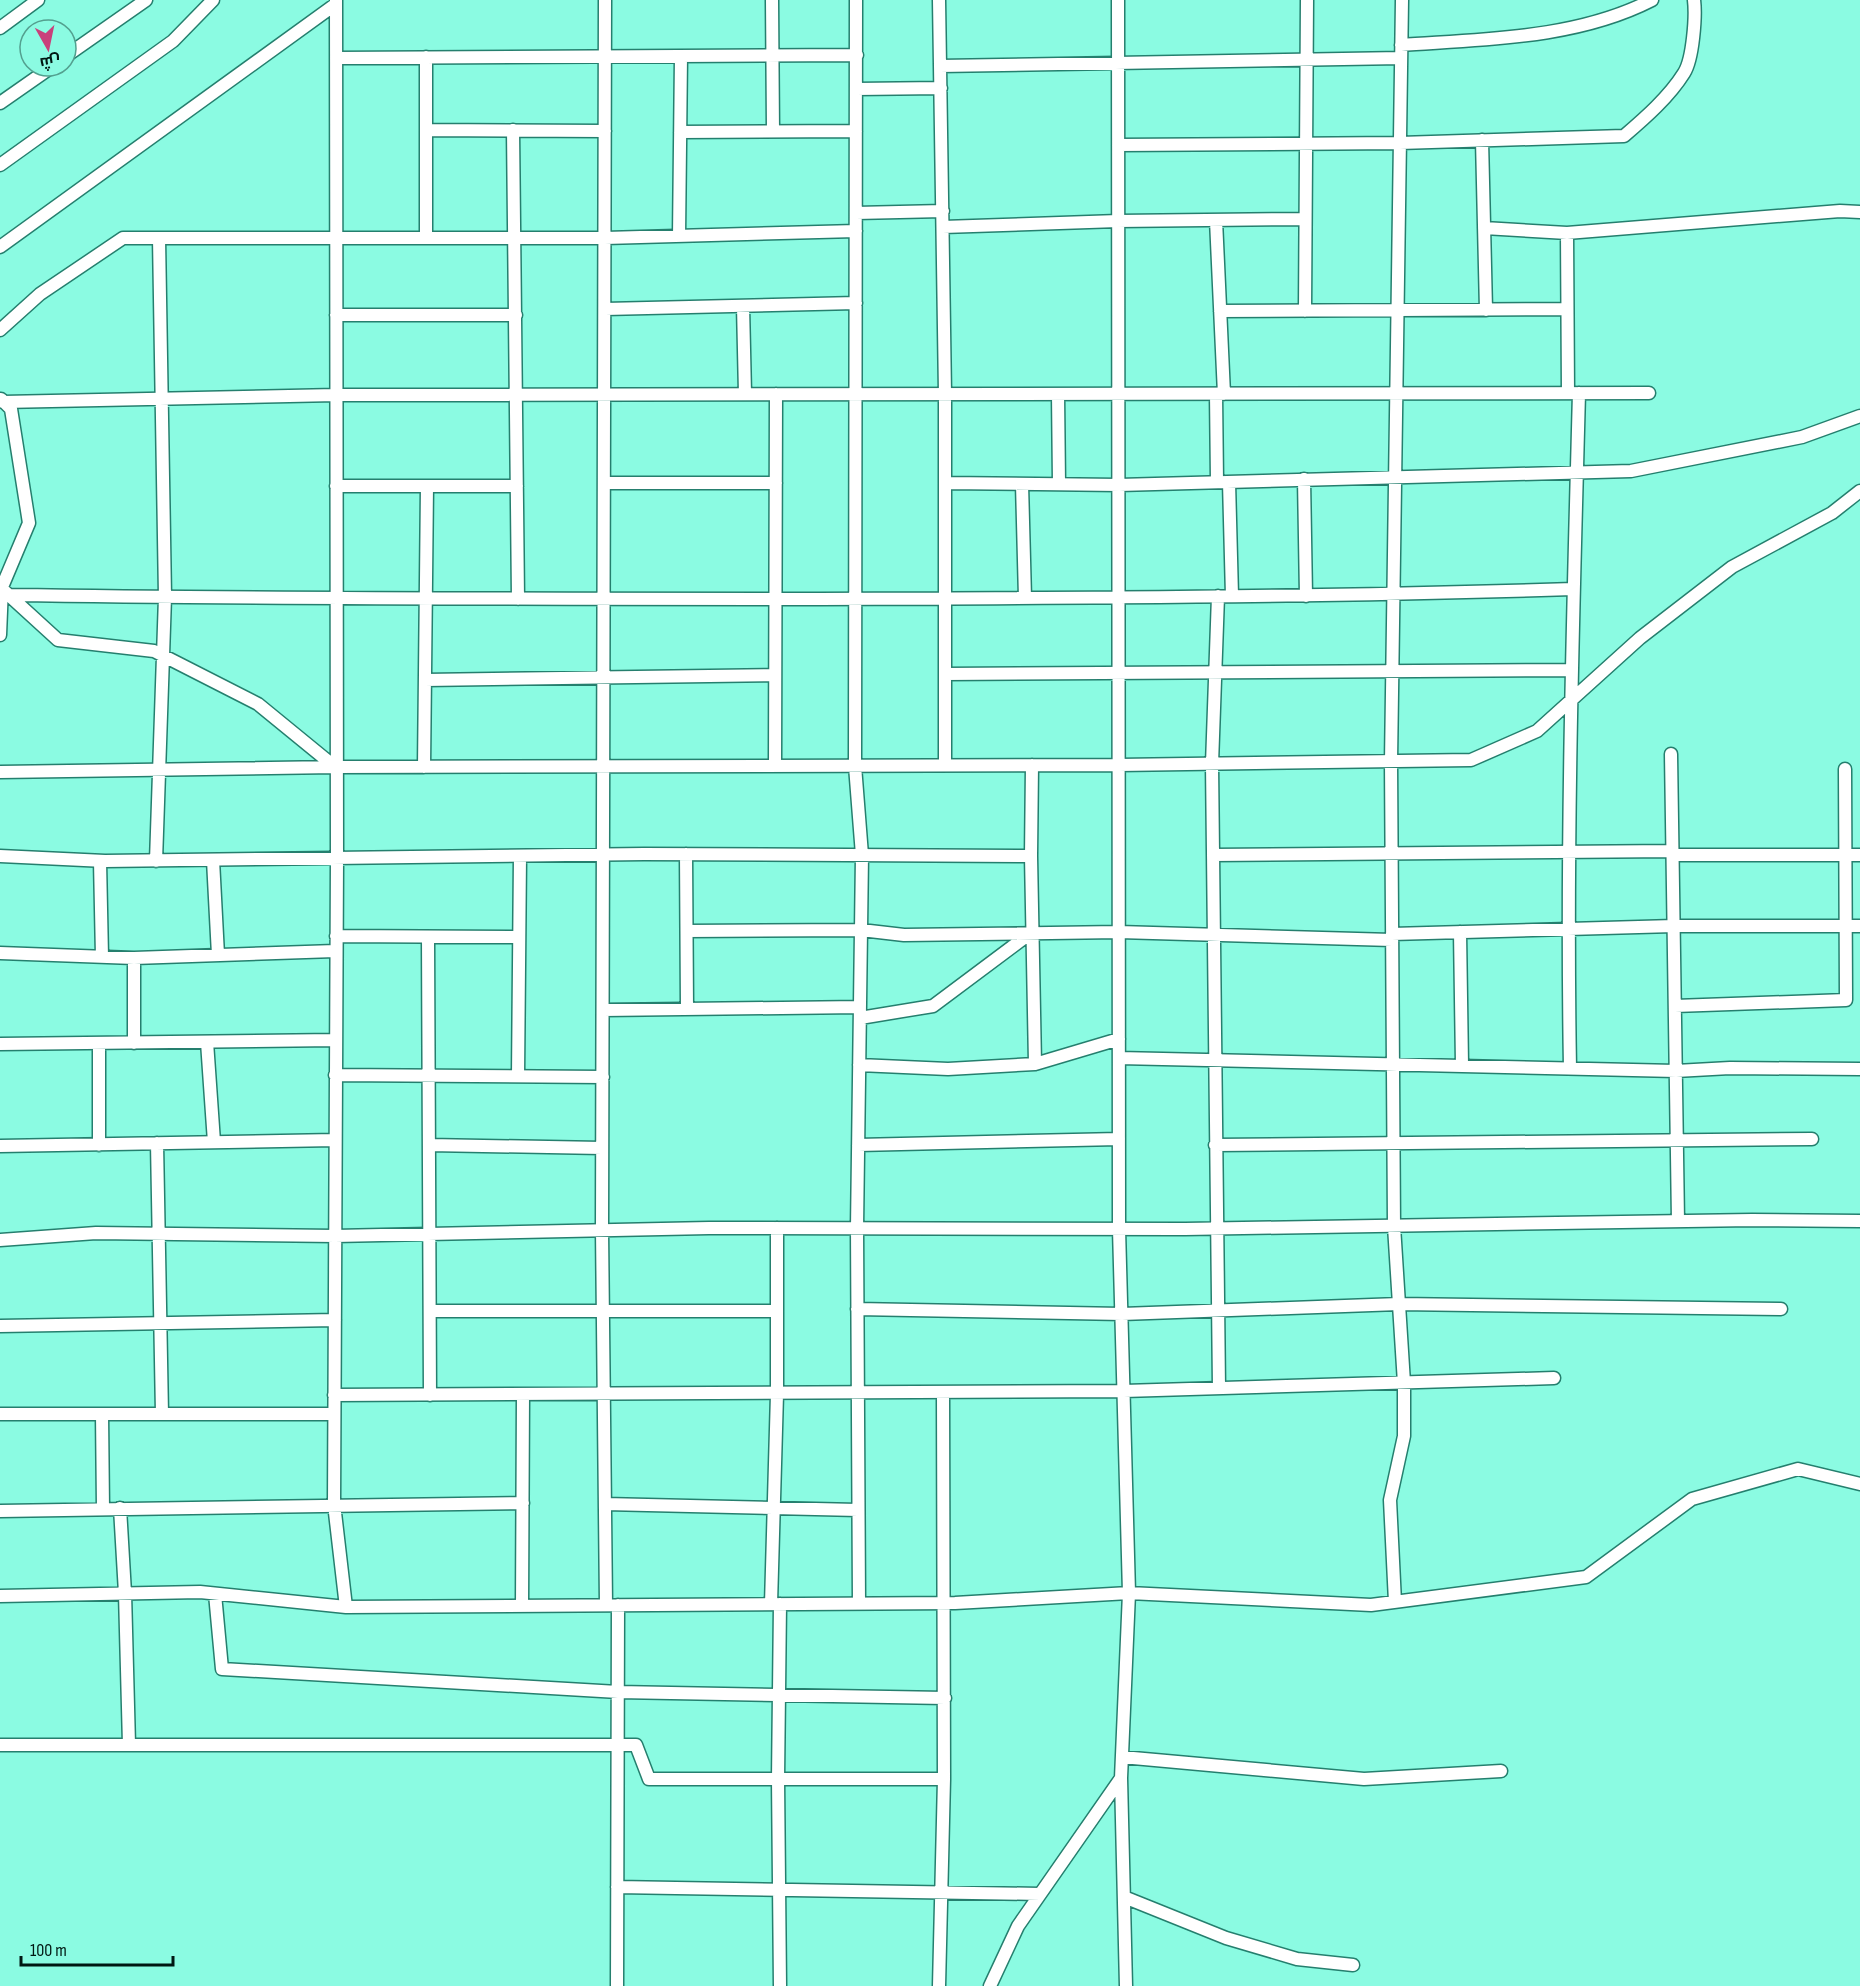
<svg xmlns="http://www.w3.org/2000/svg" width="1860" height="1986" font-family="'Sofia Sans Condensed',Cairo,sans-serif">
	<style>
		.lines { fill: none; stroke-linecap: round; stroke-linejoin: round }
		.minor-casing { stroke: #257f6e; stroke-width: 15 }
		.minor { stroke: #fff; stroke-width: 12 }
	</style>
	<rect width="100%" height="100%" fill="#8bfbe2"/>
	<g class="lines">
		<g class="minor-casing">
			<path id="minor" d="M336,0L337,860L334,1504L346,1607
				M605,0L602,1230L606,1605
				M772,0L773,131
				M856,0L855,766L862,855L857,1228L859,1604
				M939,0L945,394V765
				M0,28L38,0
				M1401,45C1485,39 1576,39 1652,0
				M66,56L146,0
				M336,58L857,55
				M940,66L1401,58
				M856,89L941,88
				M0,103L53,66
				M426,130L605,131
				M513,130L518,599
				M680,132L856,131
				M1482,140L1486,310
				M1118,145L1400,143L1624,136C1645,118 1669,97 1684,73C1693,59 1696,16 1694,0
				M0,165L173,41L213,0
				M856,213L943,211
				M1216,220L1224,394
				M943,227L1118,221L1305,219
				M1484,228L1567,233L1840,211L1860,212
				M1567,233L1568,393
				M679,236L681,56
				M426,238V57
				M0,247L336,4
				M743,306L745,394
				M605,309L856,303
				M1220,311L1567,309
				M1305,311L1307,0
				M336,315H516
				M0,330L40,294L123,238H605L856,231
				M1058,394L1059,484
				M1216,394L1217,482
				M3,402L336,395L1649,393
				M1304,479L1306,596
				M1229,482L1232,596
				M604,483H776
				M945,483L1119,485L1631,471L1802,437L1860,416
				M1022,484L1025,598
				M336,486H517
				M0,587L58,640L154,651L258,704L335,767
				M11,595C281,599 550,599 820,599C1071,598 1322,597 1573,589
				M1218,596L1212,764L1219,1388
				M0,635L2,587L29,523L11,409L1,399
				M945,674L1571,670
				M425,680L775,675
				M1671,754L1678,1221
				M1032,765L1031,856L1035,1064
				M775,766L776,394
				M424,767L427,486
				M0,772L335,767L1119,765L1471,760L1537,731L1640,638L1732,567L1832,513L1860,491
				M686,854L687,1009
				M1213,855L1673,851
				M1673,855H1860
				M0,856L105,861L644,854L1031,856
				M213,860L218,955
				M100,861L102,957
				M156,861L165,597L159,238
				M687,931L861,930L904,935L1119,932L1392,940
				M1460,932L1462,1065
				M1392,934L1674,926H1860
				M336,936L519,937
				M428,937L430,1395
				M0,953L134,958L335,951
				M134,958V1043
				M1675,1006L1846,1000L1845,769
				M603,1010L860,1007
				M860,1018L933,1006L1032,932
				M207,1042L214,1142
				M0,1044L335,1040
				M1119,1058L1676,1071L1730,1068L1860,1069
				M859,1065L948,1069L1035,1064L1119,1039
				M1570,1068C1566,843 1573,618 1579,393
				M335,1075L603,1077
				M518,1076L520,856
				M157,1143L162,1414
				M99,1145V1043
				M429,1145L602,1148
				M858,1145L1119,1139
				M1215,1145L1812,1139
				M0,1146L335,1140
				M0,1240L96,1233L335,1236L709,1228L1185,1229L1752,1220L1860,1221
				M857,1309L1122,1314L1399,1304L1781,1309
				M430,1311H777
				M0,1326L335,1320
				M334,1395L1124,1391L1554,1378
				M0,1414H334
				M102,1414L103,1509
				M605,1504L858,1510
				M120,1508L125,1593L129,1745
				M0,1511L523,1503
				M215,1594L222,1669L618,1692L945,1698
				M0,1596L200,1592L346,1607L955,1603L1129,1593L1371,1605L1586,1577L1692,1499L1798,1469L1860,1484
				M1395,1602L1390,1500L1404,1436V1383L1394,1226L1391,762L1402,0
				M771,1604L777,1394V1228
				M522,1606L523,1394
				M0,1745H636L649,1779H944
				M1122,1757L1364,1779L1501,1771
				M1121,1778L1126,1986
				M617,1887L1040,1894
				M1124,1897L1226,1938L1297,1959L1353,1965
				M617,1986L618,1605
				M780,1986L778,1779L780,1604
				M939,1986L944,1779L943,1393
				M990,1986L1018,1926L1121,1778L1129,1593L1119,1229L1118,0"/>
		</g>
		<use href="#minor" class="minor"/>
	</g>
	<g transform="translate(48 48) rotate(171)"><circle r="28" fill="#8bfbe2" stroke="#53a08f" stroke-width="1.5"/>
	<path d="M0-4.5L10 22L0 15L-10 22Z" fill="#c9407b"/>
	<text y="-9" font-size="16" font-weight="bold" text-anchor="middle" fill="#001712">ش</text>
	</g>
	<path d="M21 1956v9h152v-9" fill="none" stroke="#001712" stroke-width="3"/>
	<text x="30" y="1956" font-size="18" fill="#001712" stroke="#8bfbe2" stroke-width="4.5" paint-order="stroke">100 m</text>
</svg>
